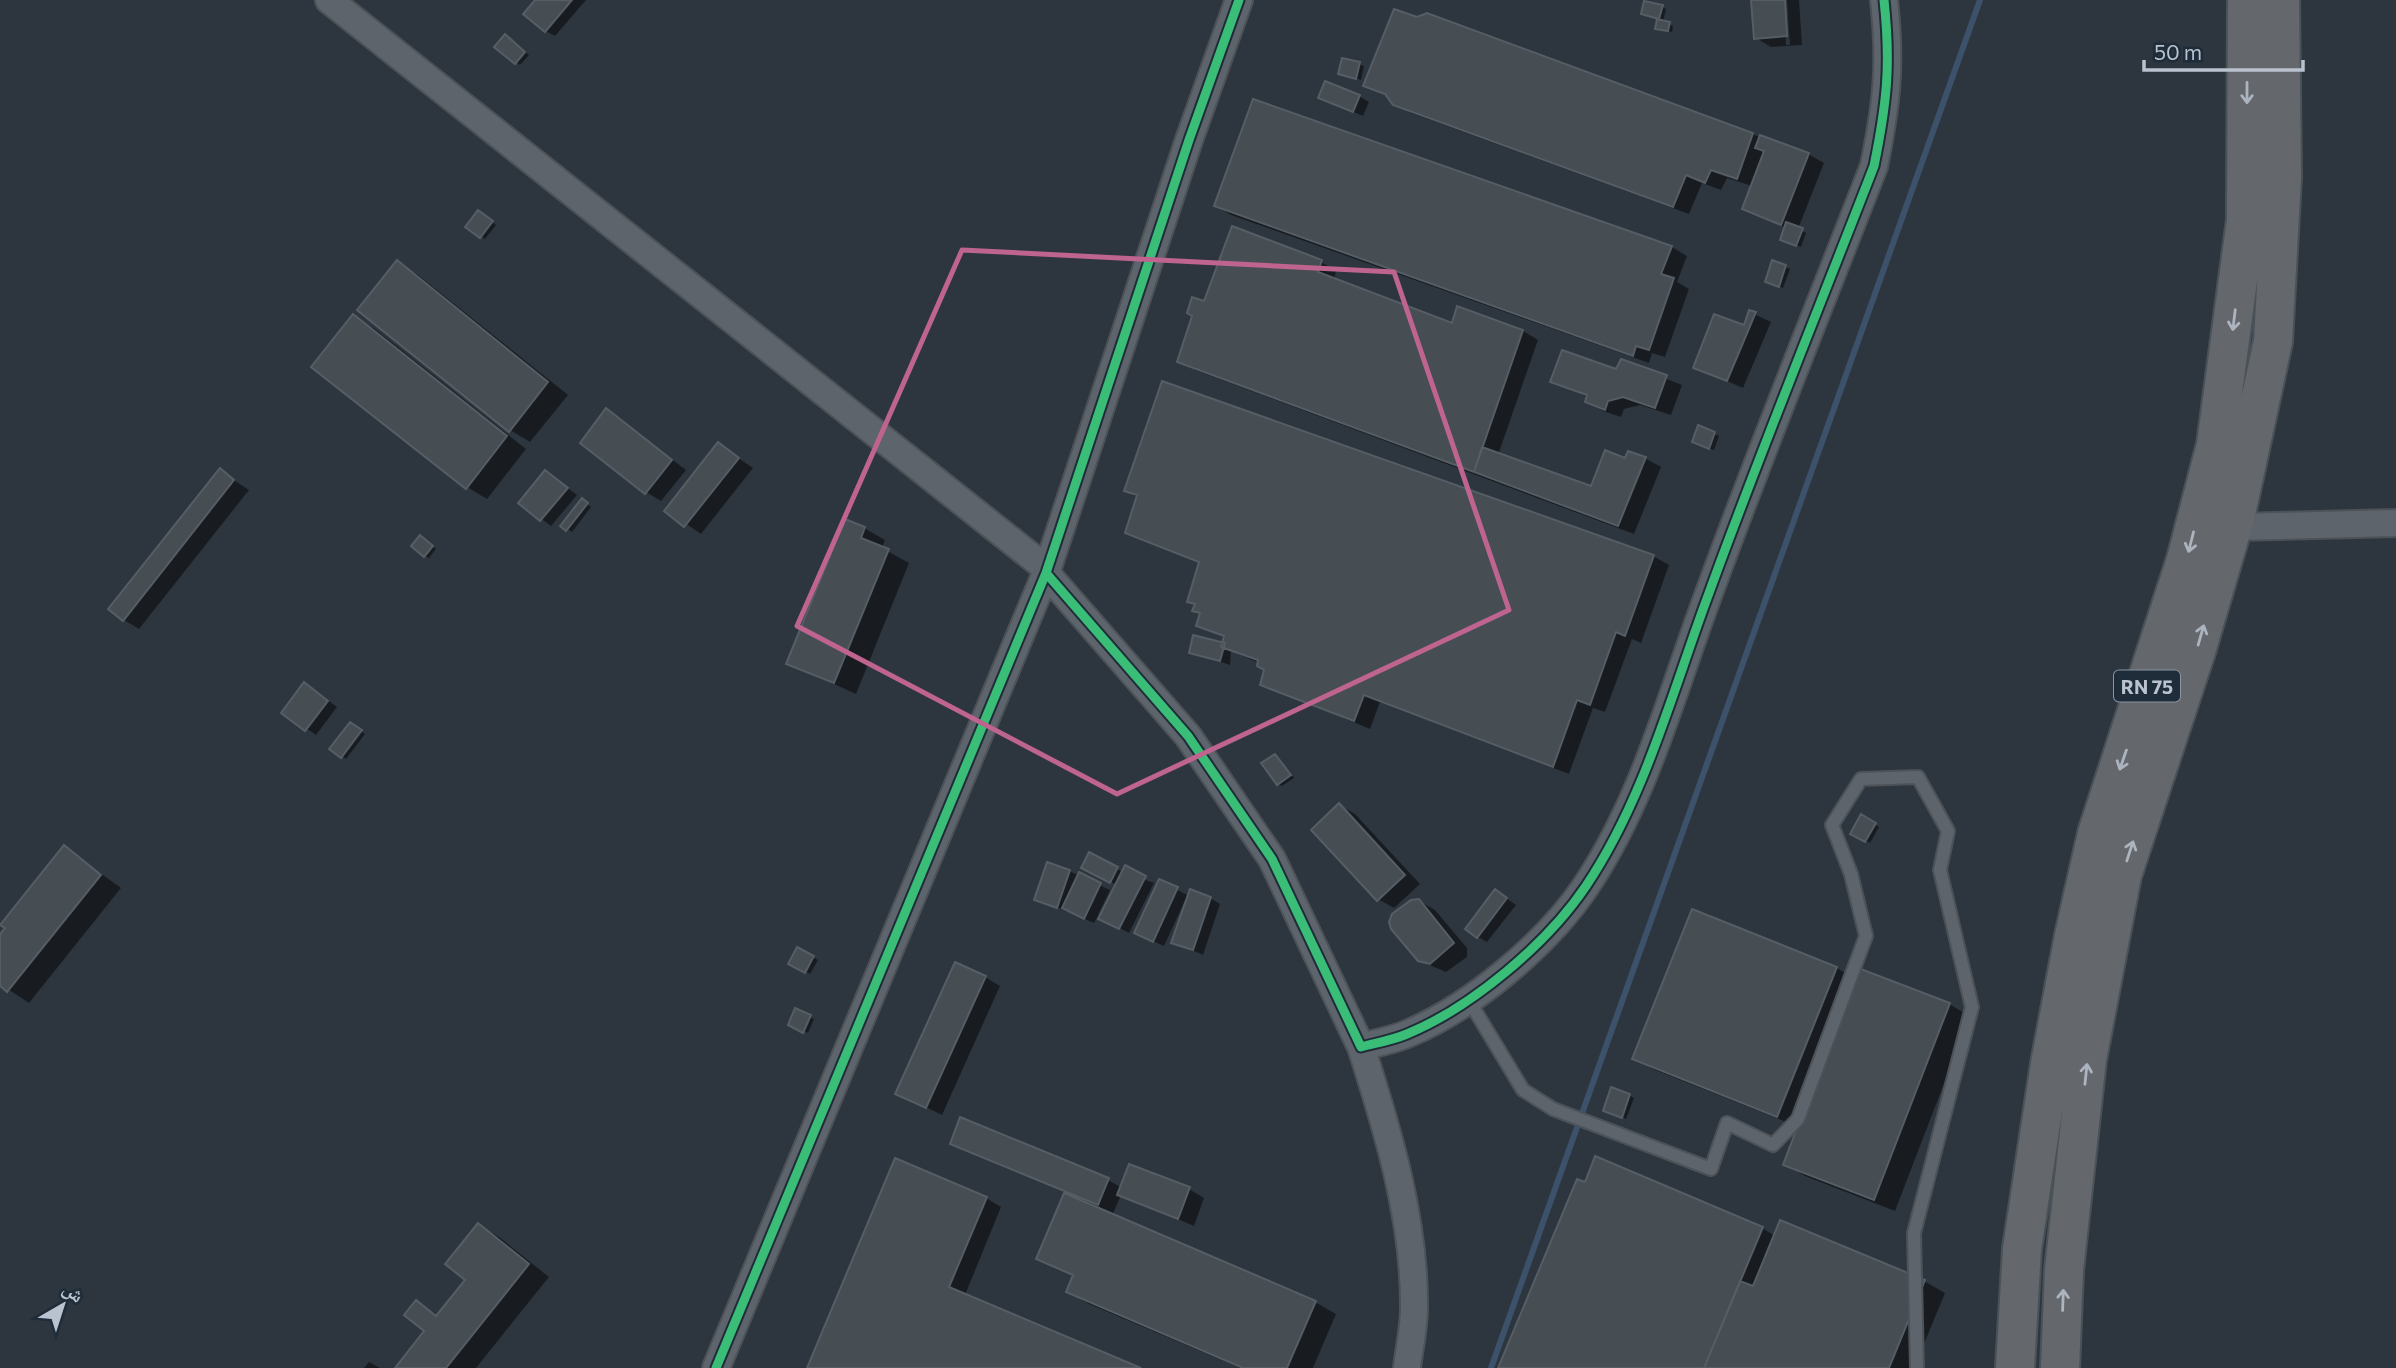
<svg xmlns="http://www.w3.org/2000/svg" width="2396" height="1368" font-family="Commissioner,'Noto Naskh Arabic',sans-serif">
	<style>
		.shadow { fill: #0007 }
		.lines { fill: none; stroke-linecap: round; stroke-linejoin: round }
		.stream { stroke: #3b526a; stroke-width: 6 }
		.building { fill: #464d53; stroke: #565d65; stroke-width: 2 }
		.lane-casing { stroke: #4c5258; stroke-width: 16 }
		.street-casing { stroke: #4c5258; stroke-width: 30 }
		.highway-casing { stroke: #4a5259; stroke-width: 42 }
		.lane { stroke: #5e646b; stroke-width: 12 }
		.street { stroke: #5e646b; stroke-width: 26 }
		.highway { stroke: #64676b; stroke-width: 38 }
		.cycleway-casing { stroke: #1f2c3a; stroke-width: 13 }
		.cycleway { stroke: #3abd76; stroke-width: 9 }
		.oneway { stroke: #acb4bf }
		.marked { fill: none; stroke: #be648f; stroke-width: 5; stroke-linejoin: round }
		.labels { text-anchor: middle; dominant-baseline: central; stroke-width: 6; stroke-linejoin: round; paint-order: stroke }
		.shield { fill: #1f2c3a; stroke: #8b95a2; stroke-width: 2 }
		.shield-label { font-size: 19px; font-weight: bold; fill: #b9c2ce }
	</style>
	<rect width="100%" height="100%" fill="#2d363e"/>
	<path class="shadow" d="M537,0H586L555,36L546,31Z
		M1753,0H1783L1786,45H1790L1787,0H1799L1802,45L1771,47L1756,38Z
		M1662,7L1666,9L1663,22L1673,26L1672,32L1657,28Z
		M509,39L529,55L520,65L497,46Z
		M1344,60L1364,66L1361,80L1340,73Z
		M1365,85L1752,134L1808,154L1824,163L1798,229L1806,233L1801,247L1786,242V228L1744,208L1752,186L1727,178L1721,190L1702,183L1689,214L1411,113L1395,104L1390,97Z
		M1359,96L1369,102L1363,116L1320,98Z
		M1254,101L1672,247L1687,256L1677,282L1689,289L1665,357L1652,353L1649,363L1231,215L1216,206Z
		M483,215L496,225L485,239L481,236Z
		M1321,262L1336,271L1334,280L1453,325L1458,308L1523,331L1538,340L1498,455L1592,488L1626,461L1645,458L1661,467L1634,534L1195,370L1179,361L1205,303Z
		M397,263L418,275L568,395L530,442L510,430Z
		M1785,267L1790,269L1783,288L1771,284Z
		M1750,312L1771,322L1743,388L1695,367L1745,327Z
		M354,317L375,329L526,449L487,499L467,487Z
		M1622,361L1682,385L1671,415L1640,405L1624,409L1621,417L1603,411L1587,402L1588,397L1552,381L1617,371Z
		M607,410L686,470L661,501L646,492Z
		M1699,428L1719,436L1714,450L1698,444Z
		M718,444L753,468L701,534L666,510Z
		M220,471L249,490L139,629L124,620Z
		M546,472L577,495L551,526L520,503Z
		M1126,491L1653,556L1669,565L1641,643L1632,639L1605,712L1593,708L1569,774L1380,702L1370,729L1262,684L1266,670L1259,663L1231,651L1230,665L1191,652L1223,644L1225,638L1198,626L1201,615L1194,611L1196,606L1189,601L1201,564L1127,533L1138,498Z
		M582,501L591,507L572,532L563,526Z
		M864,528L885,540L882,548L909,563L856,694L788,663Z
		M424,540L436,549L429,558L425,556Z
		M314,690L337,707L316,735L283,712Z
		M354,726L365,734L346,759L342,756Z
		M1276,756L1294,778L1282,786L1278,784Z
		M1339,805L1355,814L1420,884L1394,908L1378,899Z
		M1862,817L1879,827L1870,843L1853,833Z
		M64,847L121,888L29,1003L0,984V937Z
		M1089,855L1123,872L1154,883L1129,933L1098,916L1094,923L1037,899L1069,871L1110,890L1098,915L1101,916L1117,885L1093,873Z
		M1160,881L1189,896L1210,898L1220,904L1203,955L1174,942L1189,897L1187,896L1164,946L1146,938Z
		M1496,891L1516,905L1487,942L1478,937Z
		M1419,901L1435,910L1467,948V957L1446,972L1425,963L1393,928Z
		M1693,911L1837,968L1856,980L1949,1004L1970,1016L1895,1211L1805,1176L1785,1164L1799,1127L1655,1070L1634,1058Z
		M798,949L818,960L810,974L790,963Z
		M985,977L1000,986L942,1115L897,1093Z
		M796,1011L814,1019L808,1033L790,1024Z
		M1629,1095L1634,1098L1626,1119L1609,1112Z
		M952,1143L1108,1180L1122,1188L1189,1189L1204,1198L1194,1226L1121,1195L1112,1216L1315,1302L1336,1314L1313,1368H1240L1089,1304L1068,1292L1075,1277L1038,1258L1066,1193Z
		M986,1198L1001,1207L965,1295L1137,1368H808Z
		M478,1225L499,1237L549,1277L476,1368H397L427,1331L417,1303L439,1316L467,1280Z
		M1762,1228L1775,1236L1924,1281L1945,1293L1914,1368H1500Z
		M369,1362L380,1368H364Z"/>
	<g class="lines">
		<path class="stream" d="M1491,1368L1980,0"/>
	</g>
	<path class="building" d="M535,0H572L545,32L523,14Z
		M1751,0H1785L1787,36L1754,39Z
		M1644,1L1663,5L1659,19L1641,14Z
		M1394,9L1417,17L1427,13L1753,133L1737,179L1711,170L1705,183L1686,175L1673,207L1393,105L1385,94L1363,86Z
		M1657,19L1670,22L1668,31L1655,29Z
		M505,34L525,52L515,64L494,47Z
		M1342,58L1360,62L1356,79L1338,74Z
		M1325,81L1360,95L1353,112L1318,98Z
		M1253,99L1672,246L1661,274L1674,278L1649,350L1636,346L1633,356L1214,206Z
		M1760,135L1809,153L1781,225L1742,209L1764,151L1755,148Z
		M478,210L493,221L480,238L465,227Z
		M1786,222L1803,228L1796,246L1780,240Z
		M1232,226L1322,260L1318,272L1452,323L1457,306L1523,330L1474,472L1177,362L1192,316L1187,313L1192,297L1204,301Z
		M397,260L548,382L509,432L357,310Z
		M1772,260L1786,265L1779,287L1765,282Z
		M1749,310L1756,312L1727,381L1693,368L1714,314L1744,325Z
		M353,314L507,436L466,489L311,367Z
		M1562,350L1616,369L1621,359L1667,375L1655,408L1623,397L1608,401L1605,410L1585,402L1587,395L1550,382Z
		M1162,381L1654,555L1625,636L1616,632L1590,705L1577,700L1553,767L1364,695L1354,721L1260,685L1264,670L1257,666L1258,660L1221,647L1224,636L1196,626L1200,613L1192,611L1195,604L1187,602L1199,562L1125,533L1137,495L1124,491Z
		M606,408L672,460L645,494L580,443Z
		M1698,425L1715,432L1709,449L1692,442Z
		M718,442L739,458L684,527L664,511Z
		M1482,447L1591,486L1605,450L1625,458L1628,451L1646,457L1618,526L1474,472Z
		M220,468L234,480L123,621L108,609Z
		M545,470L568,488L540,521L518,503Z
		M582,498L588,503L566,531L560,526Z
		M845,519L865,527L861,538L889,549L834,683L786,664Z
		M420,535L433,546L424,557L411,546Z
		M1193,635L1225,643L1220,661L1189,653Z
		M304,682L328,701L305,731L281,713Z
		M350,722L362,730L341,758L329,749Z
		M1275,754L1291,775L1277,785L1261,763Z
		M1339,803L1405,875L1377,901L1311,830Z
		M1861,814L1876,823L1865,842L1850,834Z
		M64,845L101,875L7,992L0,986V934L5,928L0,925Z
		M1089,852L1118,867L1110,883L1081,868Z
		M1047,862L1070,870L1057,908L1034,900Z
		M1125,865L1146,876L1119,929L1098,919Z
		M1079,872L1101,883L1084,919L1062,908Z
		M1159,879L1178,887L1153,942L1134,933Z
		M1190,889L1211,897L1193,950L1171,943Z
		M1495,889L1507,898L1477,938L1465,929Z
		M1419,899L1454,943L1430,964L1418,961L1391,929L1389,922L1392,914L1411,900Z
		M1692,909L1837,967L1777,1117L1632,1059Z
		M797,947L814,956L805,973L788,964Z
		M955,962L986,976L926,1108L895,1094Z
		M1858,968L1950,1003L1874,1200L1783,1165Z
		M795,1008L811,1015L803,1033L788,1025Z
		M1611,1087L1630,1094L1622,1118L1603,1111Z
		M960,1117L1109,1178L1098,1205L950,1144Z
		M1595,1156L1763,1227L1704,1368H1498L1577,1179L1585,1182Z
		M895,1158L987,1197L949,1287L1141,1368H807Z
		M1129,1164L1190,1187L1178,1219L1117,1195Z
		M1064,1193L1316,1301L1287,1368H1243L1066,1292L1073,1275L1036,1259Z
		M1780,1220L1925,1280L1889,1368H1704L1740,1281L1753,1286Z
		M478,1223L529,1264L446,1368H395L424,1331L404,1315L416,1300L436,1316L465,1280L445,1264Z"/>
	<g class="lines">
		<g class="lane-casing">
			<path id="lane" d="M1468,999L1523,1090L1553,1109L1711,1169L1727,1123L1773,1145L1798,1119L1866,936L1851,874L1832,825L1861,779L1918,777L1948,831L1940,870L1972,1007L1914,1233L1917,1368"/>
		</g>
		<g class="street-casing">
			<path id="street" d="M329,0L1047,569
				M2233,527L2396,523
				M1046,573L1188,736L1272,859L1361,1047C1376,1043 1393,1040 1407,1034C1472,1007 1547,944 1586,886C1645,798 1672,692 1709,593C1761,450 1819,308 1874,166C1887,102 1891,65 1884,0
				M1361,1047C1388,1131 1415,1220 1414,1309C1414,1329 1409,1349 1407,1368
				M716,1368L1046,573L1189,140L1239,0"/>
		</g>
		<g class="highway-casing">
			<path id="highway" d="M2015,1368L2022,1249L2050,1064L2074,936L2097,834L2186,560L2216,445L2246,220L2247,0
				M2060,1368L2064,1270L2087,1059L2122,875L2196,651L2235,518L2273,341L2282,177L2280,0"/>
		</g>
		<use href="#lane" class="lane"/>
		<use href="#street" class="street"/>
		<use href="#highway" class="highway"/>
		<g class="cycleway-casing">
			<path id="cycleway" d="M1046,573L1188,736L1272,859L1361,1047C1376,1043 1393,1040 1407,1034C1472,1007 1547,944 1586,886C1645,798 1672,692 1709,593C1761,450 1819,308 1874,166C1887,102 1891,65 1884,0
				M716,1368L1046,573L1189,140L1239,0"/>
		</g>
		<use href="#cycleway" class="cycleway"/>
	</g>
	<defs><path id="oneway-shaft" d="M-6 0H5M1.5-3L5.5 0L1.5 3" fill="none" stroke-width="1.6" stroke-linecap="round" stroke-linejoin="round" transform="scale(1.75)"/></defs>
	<g class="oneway">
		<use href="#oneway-shaft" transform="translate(2247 93) rotate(90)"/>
		<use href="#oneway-shaft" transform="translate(2234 320) rotate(97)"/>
		<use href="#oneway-shaft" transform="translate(2191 542) rotate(104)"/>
		<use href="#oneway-shaft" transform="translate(2201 635) rotate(-74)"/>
		<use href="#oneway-shaft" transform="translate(2123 760) rotate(109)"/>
		<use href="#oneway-shaft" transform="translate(2130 851) rotate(-72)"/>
		<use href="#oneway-shaft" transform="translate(2086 1074) rotate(-84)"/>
		<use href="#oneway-shaft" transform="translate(2063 1300) rotate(-88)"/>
	</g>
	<path class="marked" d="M962,250L1394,272L1509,610L1117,794L797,626Z"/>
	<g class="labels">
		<rect class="shield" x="2114" y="670.5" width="66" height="31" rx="5"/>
		<g class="shield-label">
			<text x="2147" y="686">RN 75</text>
		</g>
	</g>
	<g transform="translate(63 1305) rotate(39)" stroke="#1f2c3a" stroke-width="5" paint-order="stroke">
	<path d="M0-5L12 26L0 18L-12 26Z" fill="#b9c2ce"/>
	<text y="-10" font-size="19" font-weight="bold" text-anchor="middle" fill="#b9c2ce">ش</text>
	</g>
	<path d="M2144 60v10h159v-10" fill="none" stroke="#b9c2ce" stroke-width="3.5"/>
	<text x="2154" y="60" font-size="21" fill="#b9c2ce" stroke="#1f2c3a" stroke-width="5" paint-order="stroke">50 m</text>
</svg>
